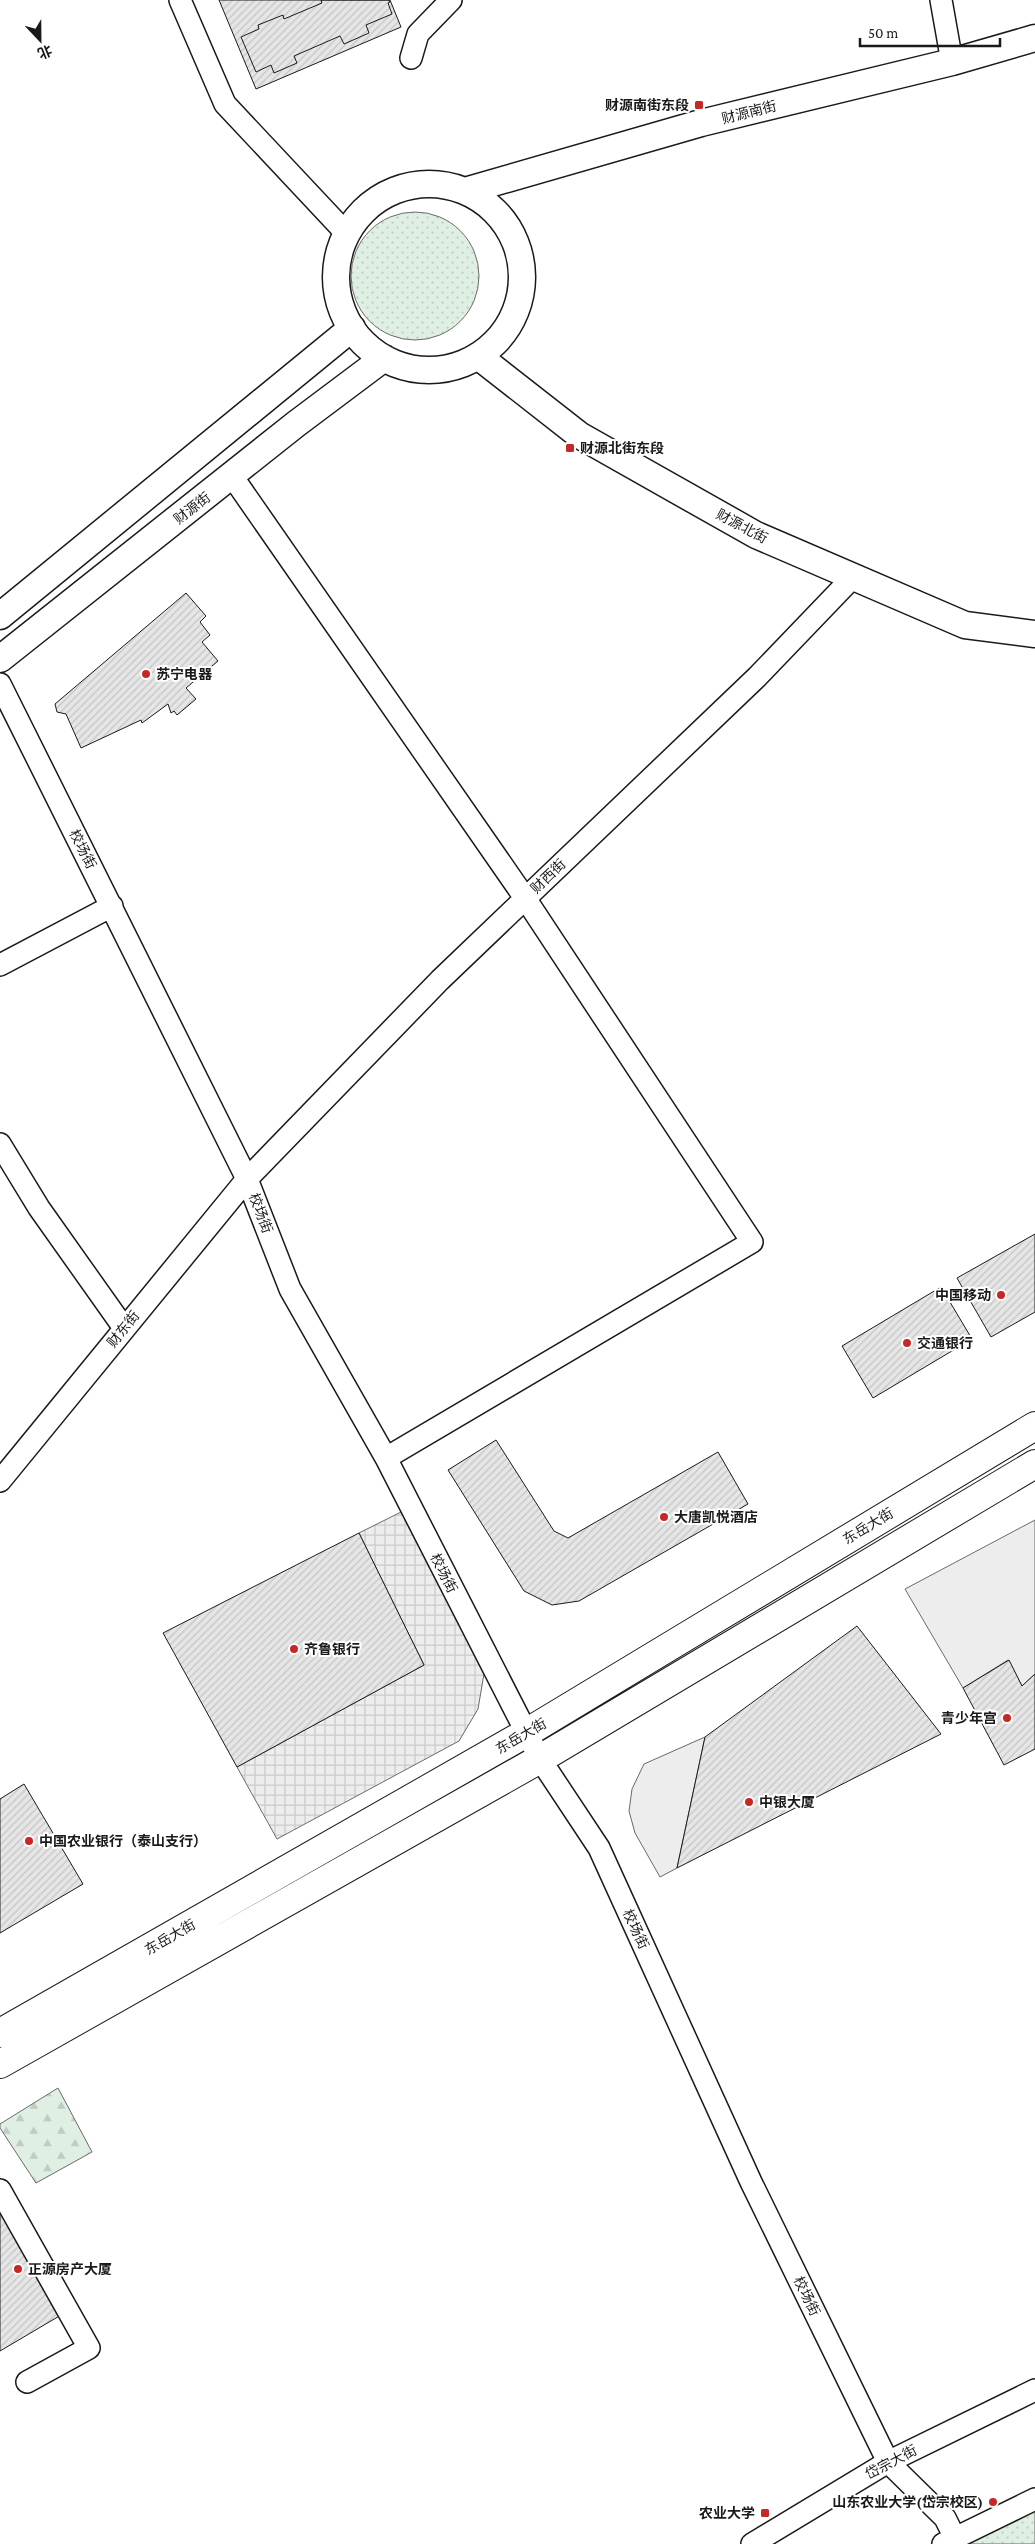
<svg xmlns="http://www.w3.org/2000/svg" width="1035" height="2544" font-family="'Crimson Pro','Noto Sans SC',serif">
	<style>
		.forest { fill: url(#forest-firs); stroke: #6a6a6a }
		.garden { fill: url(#garden-dots); stroke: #6a6a6a }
		.parking { fill: #ededed; stroke: #6a6a6a }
		.plaza { fill: url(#plaza-grid); stroke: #6a6a6a }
		.building { fill: url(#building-hatch); stroke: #1a1a1a }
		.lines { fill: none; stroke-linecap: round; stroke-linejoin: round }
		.minor-casing { stroke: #1a1a1a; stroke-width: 24 }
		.major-casing { stroke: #1a1a1a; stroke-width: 29 }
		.highway-casing { stroke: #1a1a1a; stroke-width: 30 }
		.minor { stroke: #fff; stroke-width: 21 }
		.major { stroke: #fff; stroke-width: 26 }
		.highway { stroke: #fff; stroke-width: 28 }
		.poi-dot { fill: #c62828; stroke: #fff; stroke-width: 2 }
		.labels { text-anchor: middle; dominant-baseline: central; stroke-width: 4; stroke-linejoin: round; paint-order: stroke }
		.poi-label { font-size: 14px; font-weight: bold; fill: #1a1a1a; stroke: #fff; text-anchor: start }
		.street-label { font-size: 14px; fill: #1a1a1a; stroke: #fff }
	</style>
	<defs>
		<pattern id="forest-firs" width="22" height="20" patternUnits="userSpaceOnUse" patternTransform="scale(1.25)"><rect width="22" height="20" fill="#e0efe3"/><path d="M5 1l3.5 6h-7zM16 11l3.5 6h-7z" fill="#c0ccc2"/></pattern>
		<pattern id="garden-dots" width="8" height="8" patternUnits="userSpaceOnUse" patternTransform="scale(1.25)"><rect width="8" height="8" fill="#e0efe3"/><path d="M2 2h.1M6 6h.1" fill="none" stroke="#c0ccc2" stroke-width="1.8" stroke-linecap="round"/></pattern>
		<pattern id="plaza-grid" width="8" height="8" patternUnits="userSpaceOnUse" patternTransform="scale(1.25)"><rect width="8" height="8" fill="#ededed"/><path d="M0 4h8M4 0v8" fill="none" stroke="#cbcbcb"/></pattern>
		<pattern id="building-hatch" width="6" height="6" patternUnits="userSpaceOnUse" patternTransform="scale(1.25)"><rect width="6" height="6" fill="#e6e6e6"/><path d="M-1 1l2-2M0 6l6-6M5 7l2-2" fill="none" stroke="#c5c5c5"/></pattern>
	</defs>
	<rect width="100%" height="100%" fill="#fff"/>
	<path class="forest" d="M58,2088L92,2152L36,2183L0,2128V2124Z"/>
	<path class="garden" d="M351 276a64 64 0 1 1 128 0a64 64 0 1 1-128 0Z
		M1035,2507V2544H961Z"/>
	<path class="parking" d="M1035,1520V1674L1022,1686L1008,1660L963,1688L905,1589Z
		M705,1737L677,1868L660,1877L635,1833L629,1811L632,1789L644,1764Z"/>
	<path class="plaza" d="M411,1507L487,1656L478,1709L459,1741L277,1839L237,1767L424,1665L359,1533Z"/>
	<path class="building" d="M219,0H390L401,27L256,89Z
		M321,0H389L390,2L388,3L392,14L366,25L369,33L344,44L340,36L294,56L297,63L274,73L271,65L256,72L241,37L259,29L258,25L283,15L284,19L322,3Z
		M186,593L206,616L200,622L210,635L202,642L218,661L186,688L196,699L177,715L174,711L171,713L168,704L142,723L141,720L81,748L66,714L57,712L55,704Z
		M1035,1234V1312L991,1337L957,1278Z
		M941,1287L972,1339L873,1398L842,1346Z
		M496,1440L554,1531L568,1538L718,1452L748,1504L579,1601L552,1605L524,1591L448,1470Z
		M359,1533L424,1665L237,1767L163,1633Z
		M857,1626L941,1734L677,1868L705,1737Z
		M1009,1660L1022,1686L1035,1674V1749L1004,1765L963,1688Z
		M24,1784L83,1884L0,1933V1799Z
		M0,2212L11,2223L61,2315L0,2351Z"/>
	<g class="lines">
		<g class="minor-casing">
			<path id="minor" d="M180,0L225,104L346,233
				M941,0L952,62
				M411,58L418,34L451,0
				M232,476L525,898L752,1242L386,1458
				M0,684L247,1179L290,1289L386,1458L540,1759L599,1848L751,2182L888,2462L945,2518L958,2544
				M0,965L112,906
				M0,1144L39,1208L124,1328
				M0,1481L247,1179L440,980L757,677L853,577
				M0,2190L89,2348L27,2382
				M752,2544L888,2462L1035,2390
				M943,2544L1035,2499"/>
		</g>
		<g class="major-casing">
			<path id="major" d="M336 277a93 93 0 1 1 186 0a93 93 0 1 1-186 0Z
				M465,191L701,123L952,62L1035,38
				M478,356L579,435L756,535L965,625L1035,634
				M0,616L352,328
				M0,659L296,424L384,358"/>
		</g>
		<g class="highway-casing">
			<path id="highway" d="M0,2033L526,1733L1035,1426
				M0,2064L540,1759L1035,1464"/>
		</g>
		<use href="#minor" class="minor"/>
		<use href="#major" class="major"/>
		<use href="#highway" class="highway"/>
	</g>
	<g class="poi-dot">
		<rect x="694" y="100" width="10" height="10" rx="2.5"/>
		<rect x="565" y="443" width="10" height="10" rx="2.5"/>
		<circle cx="146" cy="674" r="5"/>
		<circle cx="1001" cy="1295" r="5"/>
		<circle cx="907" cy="1343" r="5"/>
		<circle cx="664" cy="1517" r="5"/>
		<circle cx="294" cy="1649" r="5"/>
		<circle cx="1007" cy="1718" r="5"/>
		<circle cx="749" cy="1802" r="5"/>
		<circle cx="29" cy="1841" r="5"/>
		<circle cx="18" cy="2269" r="5"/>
		<circle cx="993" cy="2502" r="5"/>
		<rect x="760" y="2508" width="10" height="10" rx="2.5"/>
	</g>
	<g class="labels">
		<g class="poi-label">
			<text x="689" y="105" text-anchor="end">财源南街东段</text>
			<text x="580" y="448">财源北街东段</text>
			<text x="156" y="674">苏宁电器</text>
			<text x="991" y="1295" text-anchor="end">中国移动</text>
			<text x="917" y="1343">交通银行</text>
			<text x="674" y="1517">大唐凯悦酒店</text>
			<text x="304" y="1649">齐鲁银行</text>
			<text x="997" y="1718" text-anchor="end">青少年宫</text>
			<text x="759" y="1802">中银大厦</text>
			<text x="39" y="1841">中国农业银行（泰山支行）</text>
			<text x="28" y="2269">正源房产大厦</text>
			<text x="983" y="2502" text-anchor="end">山东农业大学(岱宗校区)</text>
			<text x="755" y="2513" text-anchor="end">农业大学</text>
		</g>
		<g class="street-label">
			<text transform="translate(749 112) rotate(-14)">财源南街</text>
			<text transform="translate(192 508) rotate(-38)">财源街</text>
			<text transform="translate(742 526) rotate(28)">财源北街</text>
			<text transform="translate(83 849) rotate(63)">校场街</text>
			<text transform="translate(548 876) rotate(-44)">财西街</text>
			<text transform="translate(261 1213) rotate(69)">校场街</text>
			<text transform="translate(123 1329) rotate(-51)">财东街</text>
			<text transform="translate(868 1526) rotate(-31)">东岳大街</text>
			<text transform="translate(444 1573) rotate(63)">校场街</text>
			<text transform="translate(521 1736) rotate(-30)">东岳大街</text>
			<text transform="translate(636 1929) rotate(65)">校场街</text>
			<text transform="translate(170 1937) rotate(-30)">东岳大街</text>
			<text transform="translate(807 2296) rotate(64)">校场街</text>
			<text transform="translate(891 2462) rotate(-28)">岱宗大街</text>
		</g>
	</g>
	<g transform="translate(40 40) rotate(158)" stroke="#ffffff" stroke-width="4" paint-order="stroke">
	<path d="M0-4L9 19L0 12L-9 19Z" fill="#1a1a1a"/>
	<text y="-8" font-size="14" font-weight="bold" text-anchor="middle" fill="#1a1a1a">北</text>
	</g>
	<path d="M860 38v8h140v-8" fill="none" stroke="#1a1a1a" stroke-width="2.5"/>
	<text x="868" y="38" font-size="15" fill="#1a1a1a" stroke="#ffffff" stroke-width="4" paint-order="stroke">50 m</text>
</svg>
